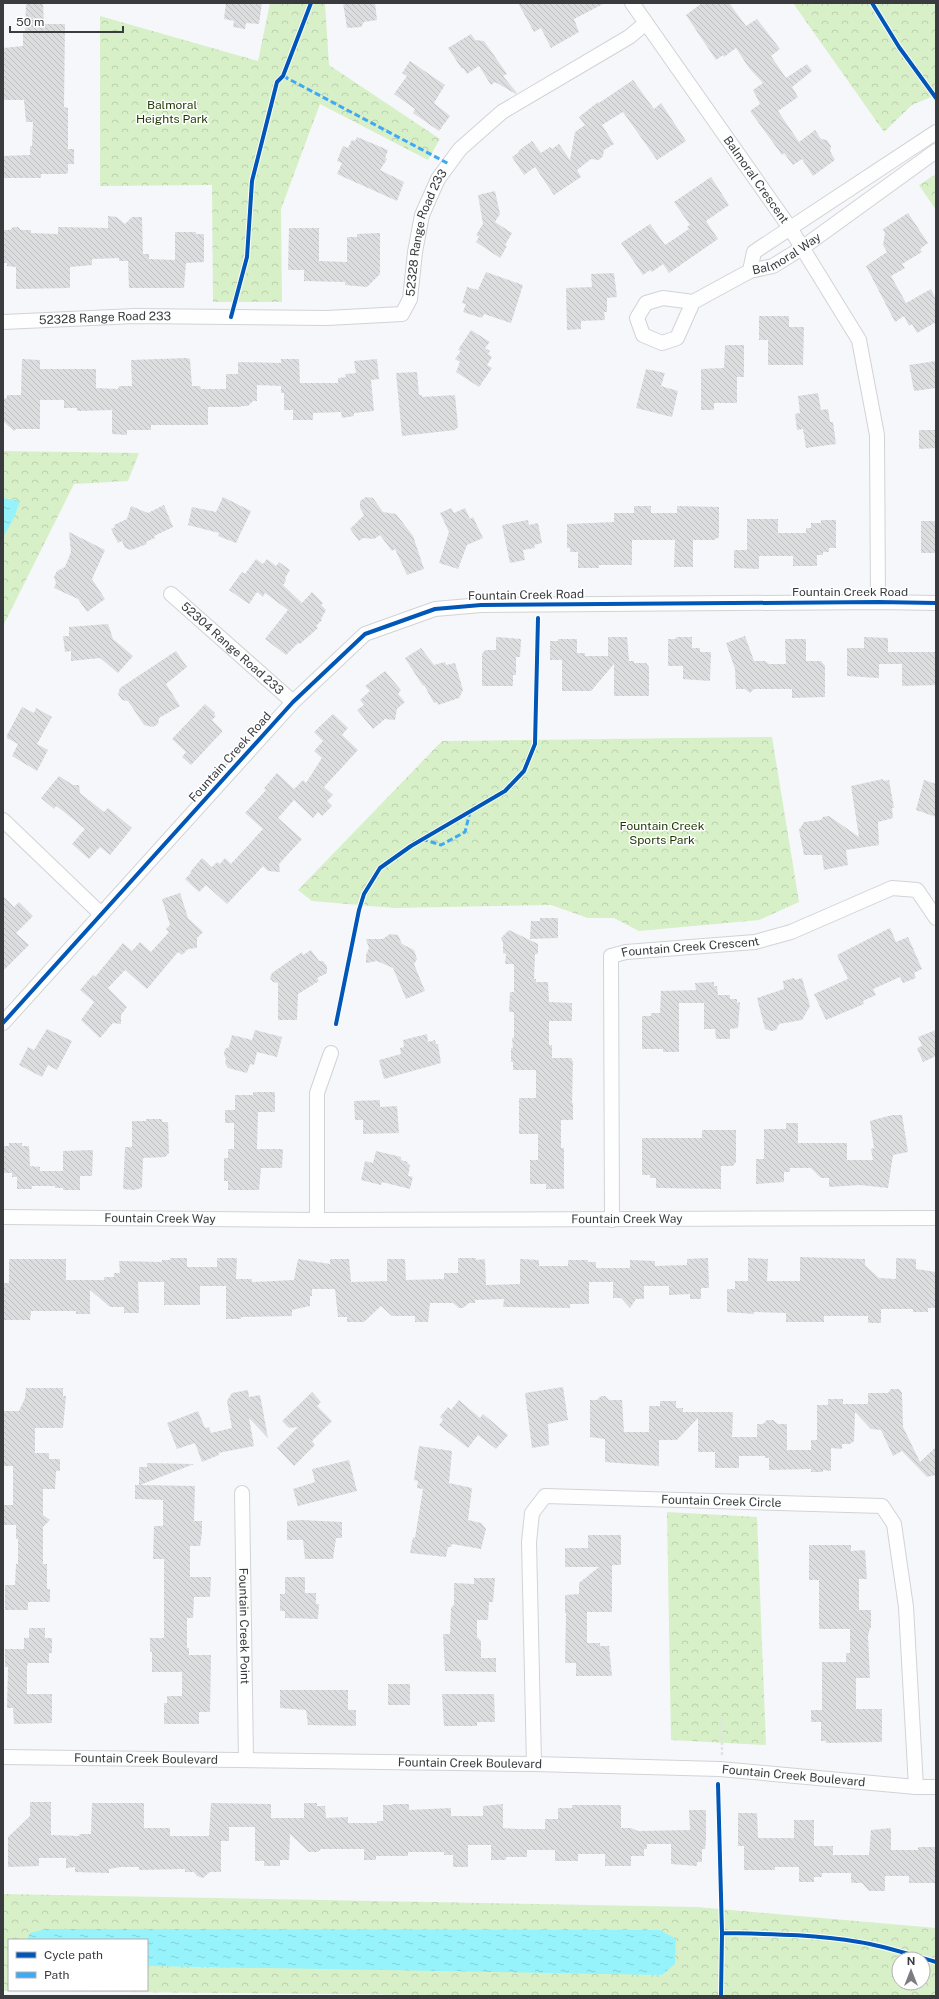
<svg xmlns="http://www.w3.org/2000/svg" width="939" height="1999" font-family="'Public Sans',sans-serif">
	<style>
		.forest { fill: url(#forest-crowns); fill-rule: evenodd }
		.water { fill: url(#water-ripples) }
		.building { fill: url(#building-back-hatch) }
		.lines { fill: none; stroke-linecap: round; stroke-linejoin: round }
		.minor-casing { stroke: #d1d3d6; stroke-width: 16 }
		.path { stroke: #e1e2e3; stroke-width: 2.5; stroke-dasharray: 3 2; stroke-linecap: butt }
		.minor { stroke: #fefefe; stroke-width: 14 }
		.quiet { stroke: #3fa9f5; stroke-width: 3; stroke-dasharray: 6 3; stroke-linecap: butt }
		.cycleway-casing { stroke: #fff; stroke-width: 6 }
		.cycleway { stroke: #0057b8; stroke-width: 4 }
		.labels { text-anchor: middle; dominant-baseline: central; stroke-width: 3; stroke-linejoin: round; paint-order: stroke }
		.park-label { font-size: 12px; fill: #1c3800; stroke: #fff }
		.street-label { font-size: 12px; fill: #393b3f; stroke: #fff }
	</style>
	<defs>
		<pattern id="forest-crowns" width="20" height="18" patternUnits="userSpaceOnUse"><rect width="20" height="18" fill="#d7f0c8"/><path d="M2 6a3 3 0 1 1 6 0M12 15a3 3 0 1 1 6 0" fill="none" stroke="#b9cfad"/></pattern>
		<pattern id="water-ripples" width="26" height="14" patternUnits="userSpaceOnUse"><rect width="26" height="14" fill="#96f3fb"/><path d="M2 4q2-2 4 0t4 0M15 11q2-2 4 0t4 0" fill="none" stroke="#82d1d8"/></pattern>
		<pattern id="building-back-hatch" width="6" height="6" patternUnits="userSpaceOnUse"><rect width="6" height="6" fill="#dddde0"/><path d="M-1 5l2 2M0 0l6 6M5-1l2 2" fill="none" stroke="#bebfc1"/></pattern>
	</defs>
	<rect width="100%" height="100%" fill="#f5f7fb"/>
	<path class="forest" d="M270,3H325L329,65L440,139L428,160L320,104L281,209L282,302H213L212,185L100,186V16L258,61Z
		M793,3H936V95L912,105L884,132Z
		M936,174V210L919,185Z
		M3,451L139,453L128,481L74,484L3,626Z
		M772,737L799,902L759,920L639,931L614,918H588L551,905L394,908L312,901L298,890L442,741Z
		M667,1512L757,1517L766,1745L671,1740Z
		M3,1894L697,1907L936,1928V1996H545L3,1991ZM9,1940H147V1990H9ZM899,1959H923V1983H899Z"/>
	<path class="water" d="M3,498L20,501L14,518L3,537Z
		M46,1929L660,1930L676,1939L675,1964L662,1975L147,1966V1940H27L30,1933Z"/>
	<path class="building" d="M26,3H43L44,24H65L64,107L68,108V149H74V164H68V173L65,174H41V178H3V156L30,155V146H32L33,122H26L24,100H3V48L23,46V33H25Z
		M226,3H262L259,24L246,23L245,29L233,27L234,21L224,19Z
		M343,3H375L377,20L364,22L361,27L347,28Z
		M518,3H605L574,19L579,32L551,48L541,28L534,32Z
		M702,3H729L746,26L757,19L780,49L771,56L786,78L807,64L812,71L792,87L798,97L778,111L799,142L815,130L821,139L827,140L831,146L830,151L835,160L813,176L802,159L793,165L784,153L782,155L750,111L760,104L753,90L763,83L749,68L736,48L724,57L723,55L716,60L686,15Z
		M471,34L475,40L484,41L507,74L503,76L517,93L516,94L495,82L491,85L479,66L467,74L463,68L462,69L448,48Z
		M410,61L445,85L434,103L450,116L439,131L413,113L415,109L394,94L407,76L402,73Z
		M633,80L654,109L661,103L686,141L657,160L623,112L602,125L614,144L604,150L603,156L599,160L591,159L577,170L581,177L554,195L535,167L524,175L512,157L519,152L518,151L532,141L541,153L550,147L552,149L559,144L570,160L575,132L585,125L579,117L598,102L599,103Z
		M357,137L388,150L385,158L387,159L380,170L404,182L397,201L337,174L342,163L337,161L343,146L348,148L352,140L355,141Z
		M711,177L729,205L706,221L718,239L669,273L663,264L652,272L650,270L643,275L621,243L650,224L665,245L689,229L687,227L690,225L674,202Z
		M495,191L500,214L495,222L512,233L505,245L507,246L500,258L476,242L479,237L476,235L483,224L478,195Z
		M908,213L928,243L920,249L922,252L902,264L905,268L891,276L906,303L931,289L936,299V322L917,333L912,324L909,326L904,316L895,322L866,266L887,252L883,245L885,233L883,229Z
		M108,216L117,217L125,224L132,217H142L143,254H149V259L175,260V232H196V234H204V262L186,263L184,288H129L128,261H119V258L92,259V265L70,267V288L16,289V267L7,266V263H3V230H10L13,227H18L21,230H31V233L58,234V227L108,228Z
		M289,228H319V261L347,262V237H357V234L380,233V274L367,287L345,285V282L304,281V270H288Z
		M486,272L523,285L511,323L484,314L482,318L463,312L466,304L462,303L467,287L478,290Z
		M614,273L617,297L607,298V312H604L605,320L581,321V329L567,330L566,288L592,287L591,274Z
		M759,316H789V327H804L803,365H768V340H759Z
		M471,330L490,342L485,348L490,351L488,354L492,357L487,365L492,368L479,387L456,372L460,362L455,359L461,351L458,350Z
		M725,345H744V377H737V403H714V410H701V369L724,368Z
		M187,358L190,359L192,386H200L201,389H226V374H238V362L281,363V359H299L300,383H338V378L346,377L345,374L356,373L354,361L377,359L379,379L371,380L374,411L354,413V416L342,418L341,412L313,413V420H293V410H284V393H281V386L257,385V401H253L248,406H241V407H208V425H151V430H127V435L112,434V410L77,411V408H64V400H40V429H16L14,431L3,421V399L7,398V395H21L22,359L40,360V369H96V388L118,389L119,386H132L131,360Z
		M936,361V388L914,391L909,365Z
		M646,369L665,373L661,386L678,391L672,417L636,408Z
		M417,372L419,395H422V397L455,395L458,427L455,430L402,436L396,373Z
		M818,393L821,410L828,409L830,422H833L836,444L806,448L803,429L797,430L795,414L800,413L798,396Z
		M919,430H936V448L919,449Z
		M223,497L251,511L236,543L218,536L219,533L188,525L192,507L216,512Z
		M366,497L373,498L383,512L396,514L413,536L424,569L407,575L395,549L392,551L380,535L374,539L363,538L359,541L350,529L364,515L360,508V501Z
		M164,505L173,527L154,536L155,538L146,542L147,544L131,550L125,548L122,541L118,543L111,529L115,527L114,525L127,519L131,506L148,513Z
		M634,506H651V513H677V506L719,507V537L714,540H693V567H674L675,540H632V565H599V568H578V552H570V548H567V524L614,522V513H634Z
		M451,508L454,513L465,508L470,519L473,517L483,538L467,545L458,569L439,563L449,532L440,513Z
		M747,519H778V533H806V528H811V523H821V520H836V548H829V552H823V555H817V566H793V556H759V569L734,568V550H747Z
		M528,520L529,525L538,523L542,543L534,545L535,548L523,550L525,560L510,563L502,525Z
		M921,521H936V553H921Z
		M69,532L105,550L92,579L105,599L87,612L78,599L54,588L56,583L54,577L57,571L65,567L71,552Z
		M256,559L263,564L267,559L276,566L279,562L290,570L285,578L286,581L283,585L302,603L312,592L323,603L321,605L326,610L321,619L322,620L316,626L318,628L300,644L298,643L286,655L265,639L288,610L265,593L263,597L257,592L249,604L229,590L242,572L245,574Z
		M108,624L113,639L133,656L118,673L100,658L71,661V651L65,652L63,636H69V627Z
		M745,636L754,661H765L769,664H786L785,639H806V661H821L825,666V697L792,698V689H754L750,693L745,689H736L735,669L726,643Z
		M496,637L521,639L520,657H516V675H513V686H482V654L485,650H496Z
		M608,637H627L629,661H634V663H646L649,667V696H614V664L591,691H562V660H550V641H558V639H577V653H585V656H608Z
		M676,637H692V648H700V652H711L710,681L683,679V666H668V639H676Z
		M864,637L888,638V652H936V685L902,686V664H879V678L847,676V648H864Z
		M421,648L434,665L445,662L446,665L455,663L463,690L459,698L438,705L437,702L434,703L424,685L423,686L405,658Z
		M176,651L187,667L166,684L180,706L159,718L158,724L153,727L144,725L128,701L122,700L118,694L120,688Z
		M385,671L401,690L398,694L405,702L397,709L395,720L385,719L373,729L357,710L364,705L360,700L370,691L365,686Z
		M205,704L215,713L214,715L216,716L212,720L222,730V732L191,765L182,757L186,752L172,739Z
		M22,707L34,713L36,708L52,717L37,744L48,750L37,771L12,756L18,744L7,738V735Z
		M333,714L348,728L342,735L358,750L324,787L333,795L327,801L332,806L322,816L318,812L313,818L294,800L278,818L302,839L279,864L280,872L268,871L263,866L227,904L206,885L199,892L185,879L191,873L190,872L202,858L212,867L217,862L220,864L225,858L231,864L263,829L245,813L266,790L264,788L277,773L294,789L303,780L306,783L322,758L314,751L323,741L314,732Z
		M59,776L73,785H79L80,793L104,812L108,808L132,828L110,855L100,847L89,859L72,844L85,829L63,811L56,806L54,809L41,798Z
		M883,779V781L889,780L894,808H892L893,818L878,822L879,845L846,850L848,865L824,870L822,855H804L799,830L804,822L821,820L823,817L829,816L859,837L851,786Z
		M924,780L936,784V817L916,810Z
		M180,893L188,918L203,932L197,938V948L188,949L182,955L178,952L147,989L125,970L108,988L127,1007L121,1015V1024L113,1023L100,1038L81,1020L94,1002L80,990L93,975L95,977L123,943L132,951L140,942L151,952L169,932L166,929L170,925L162,899Z
		M3,896L14,907L19,902L33,916L16,933L29,945L3,971Z
		M540,918H558V938L530,939L531,921H540Z
		M890,928L896,942L908,937L922,969L914,973L916,978L903,983L900,977L873,989L876,995L863,1001L864,1004L826,1020L814,994L848,979L837,955Z
		M509,930L538,944V954H535L534,979H536V982H548L549,1002L572,1003V1021H549V1045H552V1058H572V1061H573L572,1103H573V1120H561V1148H564V1189H546V1184H530V1160H538V1134H519V1098H536V1070H513V1062H511V1048H513L512,1038H514V1012H509L510,992H514V964H505L506,954L503,953V942L501,938Z
		M390,934L398,935L402,944L414,950L417,959L414,964L425,991L406,999L393,968L377,961L366,963V955L369,948L366,939H383Z
		M311,950L319,961H323L327,966V973L317,978L319,981L298,994L297,1020H278V983L273,982L270,978L272,973L302,952L303,955Z
		M794,978L795,980L802,978L810,1006L802,1020L779,1024L776,1030L771,1031L765,1029L757,998L784,989L783,981Z
		M714,982V986H717L718,995H730V999H737V1003L740,1002L738,1028L730,1029V1039H716L715,1029H704V1003H679V1052H663V1049H642V1016H651V1013H660L661,991L696,990L695,983Z
		M47,1029L72,1041L57,1070L48,1065L42,1077L19,1065L28,1047L34,1050Z
		M255,1030L282,1037L277,1057L257,1052L254,1065L250,1064L247,1073L228,1068L225,1063L226,1059L224,1054L225,1049L229,1047L232,1035L252,1040Z
		M936,1030V1056L923,1062L917,1048L922,1046L918,1037Z
		M427,1034L428,1042L435,1040L436,1044H438L441,1063L384,1079L379,1060L401,1054L400,1048L404,1047L403,1040Z
		M253,1092H275V1112H258L257,1149H283L282,1168H261L259,1190H228V1181H224V1158H228V1149H234V1123H225V1110H235V1095H253Z
		M380,1100V1107L397,1106L399,1133L363,1134V1120H355L354,1101Z
		M892,1115H902L908,1152L893,1155L888,1188L860,1185L829,1187V1178H821L811,1168H790V1172H784V1182L756,1184V1159H764V1129H786V1123H798V1143H847V1160H873L871,1149L874,1148L870,1121Z
		M146,1119H162V1122H168L169,1153L165,1157L143,1158L142,1188L134,1190L123,1189L125,1147H132V1121H146Z
		M702,1130H736V1162L733,1166H721V1189L656,1188V1178H650V1175H642V1138H702Z
		M9,1143H22V1146H29L30,1166L40,1167V1171H63V1151L93,1150L92,1176H80V1190H63V1188H55V1186H32V1189H17V1177H12V1173H3V1146H9Z
		M376,1151L401,1157V1160L408,1162L407,1164L410,1165L408,1176L413,1177L410,1189L382,1182L381,1185L361,1180L365,1161L373,1163Z
		M800,1257L865,1259V1265L879,1278L896,1279V1258L916,1259V1269L936,1272V1308H928V1312H913V1309H881V1323H868V1316H824V1322H786V1313L754,1312V1314L727,1312V1289H735V1281H748V1258L768,1259L767,1281H800Z
		M170,1258H187V1267H217V1258H237L236,1279H252V1282L294,1280L298,1259L330,1264V1259H349L351,1282L387,1281V1259H405L406,1280L444,1279V1273H458V1258H476V1260L485,1259L486,1285L520,1284V1259L539,1260V1266H568V1260H588V1262H596V1268H630V1260L655,1261V1266L687,1265V1259L708,1258L709,1288H701V1299H690V1294L669,1295V1286H644V1299H636L630,1308L621,1298H613V1282H589V1304H570V1308L503,1307L504,1299L475,1300V1303H469L463,1308H459L453,1303H430L428,1322H415V1316H392L381,1306L364,1322H347V1317H338L335,1289H312V1296H310V1306L292,1310V1316L241,1317V1319H226V1286H200V1305H164V1282H138L139,1313H124V1307H110L90,1290V1314H76V1311H31L30,1320H3V1283H9V1259H66V1280H104V1277H114V1273H120L119,1261L162,1262V1260H170Z
		M563,1387L568,1420L548,1424L549,1445L532,1448L525,1393Z
		M26,1388H63V1396H66L63,1428H35V1453H49V1459H60V1471H56L55,1489H43V1515L50,1520L43,1527V1564H47V1589H50V1602H28V1610H5V1585H15L16,1564H18V1539H16V1525H3V1505H13V1466H3V1411H19L25,1398Z
		M891,1389H899L902,1393L903,1427L920,1462L936,1447V1475L927,1477L902,1451L893,1456L881,1430L871,1429L855,1412L854,1441L850,1444H842V1449L831,1448V1471L823,1470V1472H811V1469L769,1470V1458H765V1456H739V1468H715V1452H698V1418L677,1440H659V1466L605,1462V1439L590,1437V1400H597L601,1396H605L609,1400H622L624,1432H649V1406H660V1401H676V1408H683V1412H733L732,1437H757V1424H763L767,1420H773L778,1424H787V1450H811V1440H817V1405H828V1399H843V1404H868V1393H888Z
		M248,1390L249,1397L260,1395L268,1438L249,1418L254,1446L218,1453L219,1455L202,1462L195,1443L177,1449L167,1423L198,1411L205,1428L209,1427L211,1433L232,1428L227,1401L232,1393Z
		M312,1392L321,1402L317,1406L332,1421L312,1441L315,1445L294,1466L277,1448L298,1427L289,1428L282,1421Z
		M459,1400L480,1418L483,1414L508,1435L496,1449L478,1435L468,1448L439,1425L443,1420L440,1417L448,1407L451,1410Z
		M419,1446L452,1451L449,1483L472,1488L468,1520L481,1523L486,1529L481,1549L452,1544L451,1547H448L446,1557L410,1553L413,1537L415,1538L423,1489L417,1488L418,1481L414,1480Z
		M349,1460L357,1491L298,1506L293,1489L315,1482L312,1469Z
		M147,1463L194,1464L140,1485L195,1486L194,1521H202V1533L200,1546H190V1577H211L210,1597H194L193,1618H187V1648H189V1655H211L210,1712H199V1724H164V1703H167V1696H182V1672H152V1652L150,1651V1638H164V1559H153L154,1526H163V1500L135,1499V1485H139V1467H147Z
		M301,1520L342,1522V1538H336L333,1559H305L303,1540H287V1521Z
		M588,1535H621V1565H612V1612H587V1643H600V1646H609L612,1676H576V1663H565L566,1613H565V1595L579,1594V1583L599,1567H565V1548H588Z
		M809,1545H851V1551L865,1550L867,1579H859V1610H871V1628H870L868,1636L870,1678H856V1709H882V1742L826,1743V1741H821V1722H811V1710H822V1662H846V1653H850V1629H819V1580H809Z
		M285,1577H305V1593H316V1604H319L318,1619L285,1618V1611H280V1594H285Z
		M474,1578H495L493,1602H489L488,1620H477V1637L481,1641V1658H496V1672L445,1671L443,1634H450L451,1608L454,1605V1583L474,1584Z
		M29,1628H45V1638H52V1653H49V1663H28L27,1667V1694H52V1723L14,1724L13,1708H7L8,1667H5V1649H24V1638H29Z
		M388,1684H410V1705H388Z
		M280,1690H348V1710H356V1726L308,1725L306,1710L280,1708Z
		M442,1694H494L495,1722H477V1726H444Z
		M30,1802H51V1835L80,1836L79,1834H91L92,1803H144V1828H170V1836H209L211,1803L271,1804V1818H304V1803H317V1806H325L326,1818L348,1817V1823H377V1821H383V1805H392V1804H409V1810L451,1808V1816H483V1806L503,1804V1828L518,1829H545V1819H558V1808H572V1805H621V1828H631L638,1831L690,1830L689,1810H706V1839L705,1849H702V1862H697V1866L671,1864V1844H647V1849H644V1856H631V1866H605V1854H578V1861H555V1850H527V1857H506V1860H491V1845H468V1867H453V1855H444V1852H408V1856H376V1860H364V1849H321L318,1852H309L290,1834L289,1860H280V1866H264V1861H255V1827H229V1841H221V1872H210L203,1878L197,1876L194,1872H185V1869L139,1870V1867H121L109,1869V1873L75,1872V1867L66,1868V1858H39V1866L8,1867V1837L30,1816Z
		M738,1813H757L758,1838H794V1820H814V1846H833V1855H869L871,1830L891,1828V1850H918V1847H936V1883H909V1876H885V1891H869L862,1883H851V1873H822V1877H814V1882H799V1867H775V1870H744V1846H738Z"/>
	<g class="lines">
		<g class="minor-casing">
			<g id="minor">
				<path id="s1" d="M632,3L790,228L859,340L877,435L878,602"/>
				<path d="M750,271L754,252L936,132"/>
				<path id="s2" d="M693,302L677,338L662,343L643,335L637,318L646,303L663,298L693,302L750,271L773,266L802,248L936,151"/>
				<path id="s3" d="M3,322L135,316L327,318L402,314L410,299L415,252L422,215L438,179L460,149L502,112L629,37L646,23"/>
				<path id="s4" d="M171,594L293,702"/>
				<path d="M3,820L101,914"/>
				<path d="M3,1023L293,702L365,634L435,609L481,605L878,602L936,603"/>
				<path id="s5" d="M3,1217L317,1220L936,1218"/>
				<path d="M317,1220V1093L331,1053"/>
				<path id="s6" d="M612,1220L611,956L626,952L755,942L791,932L892,888L917,890L936,918"/>
				<path id="s7" d="M242,1493L246,1759"/>
				<path id="s8" d="M3,1757L534,1764L720,1769L916,1787H936"/>
				<path id="s9" d="M534,1764L529,1542L532,1513L545,1496L882,1506L894,1524L906,1607L916,1787"/>
			</g>
		</g>
		<path class="path" d="M722,1755V1716"/>
		<use href="#minor" class="minor"/>
		<path class="quiet" d="M283,76L449,164
			M422,839L441,845L465,832L470,812"/>
		<g class="cycleway-casing">
			<path id="cycleway" d="M872,3L899,47L936,98
				M231,317L247,257L252,181L277,82L283,76L311,3
				M3,1023L293,702L365,634L435,609L481,605L878,602L936,603
				M336,1024L359,910L364,894L380,868L411,846L505,791L524,771L535,744L538,618
				M718,1784L722,1933L721,1996
				M722,1933C768,1934 813,1934 859,1942C885,1946 911,1955 936,1962"/>
		</g>
		<use href="#cycleway" class="cycleway"/>
	</g>
	<g class="labels">
		<g class="park-label">
			<text x="172" y="105">Balmoral<tspan x="172" dy="14">Heights Park</tspan></text>
			<text x="662" y="826">Fountain Creek<tspan x="662" dy="14">Sports Park</tspan></text>
		</g>
		<g class="street-label">
			<text stroke="none"><textPath href="#s1" startOffset="216">Balmoral Crescent</textPath></text>
			<text stroke="none"><textPath href="#s3" startOffset="485">52328 Range Road 233</textPath></text>
			<text stroke="none"><textPath href="#s2" startOffset="265">Balmoral Way</textPath></text>
			<text stroke="none"><textPath href="#s3" startOffset="102">52328 Range Road 233</textPath></text>
			<text x="850" y="592">Fountain Creek Road</text>
			<text transform="translate(526 595) rotate(-1)">Fountain Creek Road</text>
			<text stroke="none"><textPath href="#s4" startOffset="82">52304 Range Road 233</textPath></text>
			<text transform="translate(230 757) rotate(-48)">Fountain Creek Road</text>
			<text stroke="none"><textPath href="#s6" startOffset="344">Fountain Creek Crescent</textPath></text>
			<text stroke="none"><textPath href="#s5" startOffset="157">Fountain Creek Way</textPath></text>
			<text stroke="none"><textPath href="#s5" startOffset="624">Fountain Creek Way</textPath></text>
			<text stroke="none"><textPath href="#s9" startOffset="449">Fountain Creek Circle</textPath></text>
			<text stroke="none"><textPath href="#s7" startOffset="133">Fountain Creek Point</textPath></text>
			<text stroke="none"><textPath href="#s8" startOffset="143">Fountain Creek Boulevard</textPath></text>
			<text stroke="none"><textPath href="#s8" startOffset="467">Fountain Creek Boulevard</textPath></text>
			<text stroke="none"><textPath href="#s8" startOffset="791">Fountain Creek Boulevard</textPath></text>
		</g>
	</g>
	<rect width="939" height="1999" fill="none" stroke="#393b3f" stroke-width="8"/>
	<rect x="8" y="1939" width="140" height="52" fill="#ffffff" stroke="#b0b1b2"/>
	<rect x="16" y="1952" width="20" height="6" fill="#0057b8" stroke="#b0b1b2"/>
	<text x="44" y="1959" font-size="12" fill="#393b3f">Cycle path</text>
	<rect x="16" y="1972" width="20" height="6" fill="#3fa9f5" stroke="#b0b1b2"/>
	<text x="44" y="1979" font-size="12" fill="#393b3f">Path</text>
	<g transform="translate(911 1971)"><circle r="19" fill="#ffffff" stroke="#b0b1b2"/>
	<path d="M0-3L7 15L0 10L-7 15Z" fill="#7b7d81"/>
	<text y="-6" font-size="11" font-weight="bold" text-anchor="middle" fill="#393b3f">N</text>
	</g>
	<path d="M10 26v6h113v-6" fill="none" stroke="#393b3f" stroke-width="2"/>
	<text x="16" y="26" font-size="12" fill="#393b3f" stroke="#ffffff" stroke-width="3" paint-order="stroke">50 m</text>
</svg>
